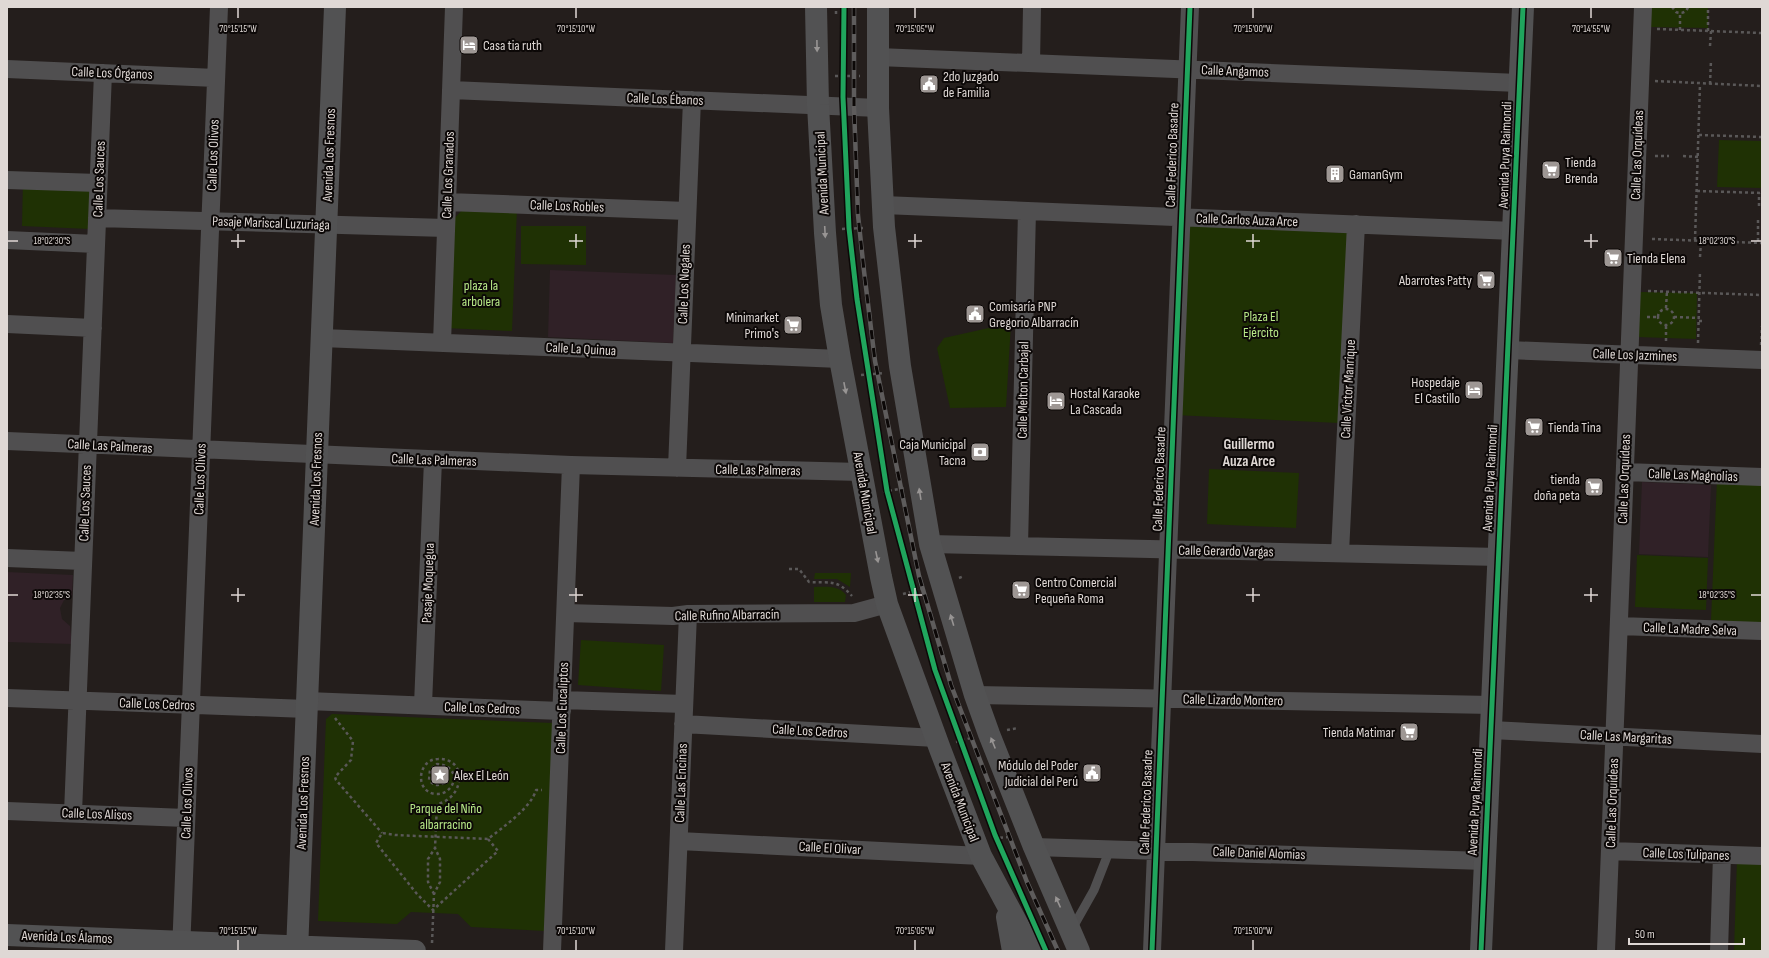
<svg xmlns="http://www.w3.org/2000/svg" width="1769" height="958" font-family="'Sofia Sans Condensed',sans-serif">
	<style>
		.education { fill: #302127 }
		.green { fill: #1f3104 }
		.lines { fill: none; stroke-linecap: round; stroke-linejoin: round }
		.path { stroke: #5a5858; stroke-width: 2.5; stroke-dasharray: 3 3; stroke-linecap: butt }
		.lane { stroke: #504f50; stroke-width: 9 }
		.street { stroke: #504f50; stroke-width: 18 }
		.secondary { stroke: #525253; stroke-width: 22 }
		.rail-casing { stroke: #5e5c5c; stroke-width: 4.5 }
		.rail { stroke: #0c0807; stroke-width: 3; stroke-dasharray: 9; stroke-linecap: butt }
		.cycleway-casing { stroke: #0c0807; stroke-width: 8 }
		.cycleway { stroke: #20a55d; stroke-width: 5 }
		.oneway { fill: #989594 }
		.ticks { fill: none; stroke: #dfd8d5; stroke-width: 1.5 }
		.labels { text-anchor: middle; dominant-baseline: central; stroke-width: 4; stroke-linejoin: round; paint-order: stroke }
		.poi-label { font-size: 14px; fill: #dfd8d5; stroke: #0c0807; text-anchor: start }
		.street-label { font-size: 14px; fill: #dfd8d5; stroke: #0c0807 }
		.park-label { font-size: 14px; fill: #b7e887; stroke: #0c0807 }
		.neighbourhood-label { font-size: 15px; font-weight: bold; fill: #dfd8d5; stroke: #0c0807 }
		.ticks-label { font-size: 10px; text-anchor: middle; fill: #dfd8d5; stroke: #0c0807; stroke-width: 4; stroke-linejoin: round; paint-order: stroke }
	</style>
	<rect width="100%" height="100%" fill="#241e1c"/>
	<path class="education" d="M550,270L676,275L673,343L548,337Z
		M1642,482L1711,485L1708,557L1639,554Z
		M7,572L73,575L72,596L64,600L60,608L62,619L70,626L72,644L7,642Z"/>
	<path class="green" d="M1651,7H1708V28L1651,27Z
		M1719,140L1762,141V188L1717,187Z
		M23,180L92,182L90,229L22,226Z
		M465,207L517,208L512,331L445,328L451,222Z
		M1184,225L1348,233L1339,423L1175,415Z
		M521,226H586V265L521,264Z
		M1640,292L1697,293L1696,339L1638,337Z
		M1011,323L1006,407L950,408L937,348L944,338Z
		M1209,469L1299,473L1296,528L1207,524Z
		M1717,479L1762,481V623L1711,620Z
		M1637,555L1708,558L1706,610L1635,607Z
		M815,573H851L850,587L837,579H814Z
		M814,587C827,587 838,585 846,595L845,602H814Z
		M581,640L664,645L661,691L578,685Z
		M332,714L553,723L545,931L471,927L458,914L411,912L397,924L318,921L326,719Z
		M1737,859L1762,860V951H1734Z"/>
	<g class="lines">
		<path class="path" d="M1672,7L1676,12C1681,14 1686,13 1688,7
			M836,14V7
			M1657,29L1762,33
			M1680,30V13
			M1708,31V7
			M1710,46L1711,31
			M835,76H860
			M1655,81L1762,86
			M1710,84L1711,60
			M1699,135L1762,137
			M1655,156H1669
			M1683,156L1698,157
			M1697,191L1762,193
			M1759,206V193
			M1758,220V243
			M842,229L865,228
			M1652,239L1762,243
			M1695,240L1700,84
			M1700,257L1701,241
			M1648,291L1762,295
			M1666,308L1667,291
			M1658 317a8 8 0 1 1 16 0a8 8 0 1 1-16 0Z
			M1647,317H1657
			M1674,317L1699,318
			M1699,321H1705
			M1666,341V325
			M1698,343L1700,271
			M1761,345L1762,326
			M861,375L884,373
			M883,492L904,488
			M789,569H799L809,582C830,583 837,579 852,596
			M959,578L964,576
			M903,594L925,588
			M335,718L353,741L351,760L335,777L336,780L382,833
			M1007,730L1018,728
			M956,742L971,738
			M994,838L1011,837
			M488,839L498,851L433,910L417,894L376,843L382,833L395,835L488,839C503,827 531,808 536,790H542
			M434,894L428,882V859L435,848L437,804C464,799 469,758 438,759C418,759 414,791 435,794C455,796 464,766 437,764L430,770L429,780C434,786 437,786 444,783
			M432,943L434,894L440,882V859L435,848"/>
		<path class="lane" d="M1072,929L1094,890L1110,849"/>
		<path class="street" d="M878,57L1519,83
			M1031,63L1032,7
			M7,69L216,78
			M451,90L878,108
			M7,180L98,183
			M447,202L687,211
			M883,205L1514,231
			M97,218L446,228
			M7,240L96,244
			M7,324L93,328
			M322,338L840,359
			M442,343L454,7
			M1508,350L1762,360
			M7,441L571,465L861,472
			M677,468L692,100
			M1625,472L1762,477
			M930,544L1499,557
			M1019,546L1027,211
			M1340,553L1356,224
			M7,558L83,561
			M566,613L673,616L688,614L854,613L887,604
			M1619,626L1762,631
			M975,695L1492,705
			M7,698L307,709
			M562,700L684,704
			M307,701L562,711
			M423,705L433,460
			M683,724L936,738
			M1491,730L1762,744
			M7,811L186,818
			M73,813L103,73
			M679,841L981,856
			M1034,847L1485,861
			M1610,851L1762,856
			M181,951L219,7
			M552,951L571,465
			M674,951L688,614
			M1152,951L1190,7
			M1606,951L1643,7
			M1719,951L1722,855"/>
		<path class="secondary" d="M816,7L818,105L825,233L831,305L840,359L881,577L887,604L940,749L981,856L1032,951
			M878,7V108L884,227L900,366L930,544L975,695L989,734L1034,847L1079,951
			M1007,917L1013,951
			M7,935L415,951
			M297,951L335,7
			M1481,951L1523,7"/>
		<g class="rail-casing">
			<path id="rail" d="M854,7V107L858,215L864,271L875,361L919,576L951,685L1027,882L1058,951"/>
		</g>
		<use href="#rail" class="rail"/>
		<g class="cycleway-casing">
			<path id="cycleway" d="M844,7L843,97L849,228L857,299L887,491L935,670L995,835L1046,951
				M1152,951L1190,7
				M1481,951L1523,7"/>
		</g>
		<use href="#cycleway" class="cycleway"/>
	</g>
	<defs><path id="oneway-solid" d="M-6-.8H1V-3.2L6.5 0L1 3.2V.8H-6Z"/></defs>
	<g class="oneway">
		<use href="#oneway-solid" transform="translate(817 46) rotate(89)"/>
		<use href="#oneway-solid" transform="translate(825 232) rotate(87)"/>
		<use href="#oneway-solid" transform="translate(845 388) rotate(79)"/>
		<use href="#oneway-solid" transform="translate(920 494) rotate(-99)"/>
		<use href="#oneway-solid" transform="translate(877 557) rotate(78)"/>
		<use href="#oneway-solid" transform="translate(952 620) rotate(-107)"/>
		<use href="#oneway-solid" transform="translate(993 743) rotate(-112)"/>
		<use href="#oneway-solid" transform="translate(1058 902) rotate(-114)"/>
	</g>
	<path class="ticks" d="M238,8V18M576,8V18M915,8V18M1253,8V18M1591,8V18M238,234V248M576,234V248M915,234V248M1253,234V248M1591,234V248M8,241H18M231,241H245M569,241H583M908,241H922M1246,241H1260M1584,241H1598M1751,241H1761M238,588V602M576,588V602M915,588V602M1253,588V602M1591,588V602M8,595H18M231,595H245M569,595H583M908,595H922M1246,595H1260M1584,595H1598M1751,595H1761M238,940V950M576,940V950M915,940V950M1253,940V950"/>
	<defs>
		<g id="hotel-square" transform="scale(1)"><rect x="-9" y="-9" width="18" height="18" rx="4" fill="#9e9794" stroke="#0c0807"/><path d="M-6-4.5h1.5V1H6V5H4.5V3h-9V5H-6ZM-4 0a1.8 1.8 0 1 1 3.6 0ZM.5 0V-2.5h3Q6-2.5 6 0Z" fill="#fff"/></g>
		<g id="civic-square" transform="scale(1)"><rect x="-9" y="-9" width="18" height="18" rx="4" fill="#9e9794" stroke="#0c0807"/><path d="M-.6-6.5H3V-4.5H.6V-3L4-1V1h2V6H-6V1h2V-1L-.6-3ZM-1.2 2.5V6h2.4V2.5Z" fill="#fff"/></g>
		<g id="supermarket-square" transform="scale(1)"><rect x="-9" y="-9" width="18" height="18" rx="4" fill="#9e9794" stroke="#0c0807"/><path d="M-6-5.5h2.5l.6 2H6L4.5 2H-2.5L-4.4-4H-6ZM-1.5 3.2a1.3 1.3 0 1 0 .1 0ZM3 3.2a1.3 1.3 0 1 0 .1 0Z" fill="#fff"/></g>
		<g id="building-square" transform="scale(1)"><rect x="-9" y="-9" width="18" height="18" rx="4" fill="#9e9794" stroke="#0c0807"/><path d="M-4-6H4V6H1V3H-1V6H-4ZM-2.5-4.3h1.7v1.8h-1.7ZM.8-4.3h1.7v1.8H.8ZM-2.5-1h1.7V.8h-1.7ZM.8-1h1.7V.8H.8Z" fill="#fff"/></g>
		<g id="bank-square" transform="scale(1)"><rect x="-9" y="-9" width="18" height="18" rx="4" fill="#9e9794" stroke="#0c0807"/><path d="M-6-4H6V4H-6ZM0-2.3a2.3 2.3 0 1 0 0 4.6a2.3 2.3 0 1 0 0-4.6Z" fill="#fff"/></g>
		<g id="sight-square" transform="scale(1)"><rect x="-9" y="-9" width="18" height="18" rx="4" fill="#9e9794" stroke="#0c0807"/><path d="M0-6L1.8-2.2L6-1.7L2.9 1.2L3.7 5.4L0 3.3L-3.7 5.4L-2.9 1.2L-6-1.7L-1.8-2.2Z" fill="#fff"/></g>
	</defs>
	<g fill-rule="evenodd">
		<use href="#hotel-square" x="469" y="45"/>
		<use href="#civic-square" x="929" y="84"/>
		<use href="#supermarket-square" x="1551" y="170"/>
		<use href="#building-square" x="1335" y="174"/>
		<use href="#supermarket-square" x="1613" y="258"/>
		<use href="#supermarket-square" x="1486" y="280"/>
		<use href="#civic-square" x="975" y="314"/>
		<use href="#supermarket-square" x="793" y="325"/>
		<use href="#hotel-square" x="1474" y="390"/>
		<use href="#hotel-square" x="1056" y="401"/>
		<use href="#supermarket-square" x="1534" y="427"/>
		<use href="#bank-square" x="980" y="452"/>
		<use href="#supermarket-square" x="1594" y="487"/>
		<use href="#supermarket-square" x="1021" y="590"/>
		<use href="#supermarket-square" x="1409" y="732"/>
		<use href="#civic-square" x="1092" y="773"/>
		<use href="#sight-square" x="440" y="775"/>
	</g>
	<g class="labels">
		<g class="poi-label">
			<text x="483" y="45">Casa tia ruth</text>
			<text x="943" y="76">2do Juzgado<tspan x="943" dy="16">de Familia</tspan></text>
			<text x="1565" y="162">Tienda<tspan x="1565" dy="16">Brenda</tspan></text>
			<text x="1349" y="174">GamanGym</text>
			<text x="1627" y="258">Tienda Elena</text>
			<text x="1472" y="280" text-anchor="end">Abarrotes Patty</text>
			<text x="989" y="306">Comisaría PNP<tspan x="989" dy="16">Gregorio Albarracín</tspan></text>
			<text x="779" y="317" text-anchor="end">Minimarket<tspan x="779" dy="16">Primo's</tspan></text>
			<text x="1460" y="382" text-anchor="end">Hospedaje<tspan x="1460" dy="16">El Castillo</tspan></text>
			<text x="1070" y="393">Hostal Karaoke<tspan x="1070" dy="16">La Cascada</tspan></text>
			<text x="1548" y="427">Tienda Tina</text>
			<text x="966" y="444" text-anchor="end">Caja Municipal<tspan x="966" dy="16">Tacna</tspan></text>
			<text x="1580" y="479" text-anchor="end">tienda<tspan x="1580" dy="16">doña peta</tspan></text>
			<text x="1035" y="582">Centro Comercial<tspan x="1035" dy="16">Pequeña Roma</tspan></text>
			<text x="1395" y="732" text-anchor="end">Tienda Matimar</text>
			<text x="1078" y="765" text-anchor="end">Módulo del Poder<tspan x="1078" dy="16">Judicial del Perú</tspan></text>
			<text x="454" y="775">Alex El León</text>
		</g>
		<g class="street-label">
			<text transform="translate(1235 71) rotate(2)">Calle Angamos</text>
			<text transform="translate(112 73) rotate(2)">Calle Los Órganos</text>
			<text transform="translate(665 99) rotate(2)">Calle Los Ébanos</text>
			<text transform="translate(213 155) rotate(-88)">Calle Los Olivos</text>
			<text transform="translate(329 155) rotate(-88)">Avenida Los Fresnos</text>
			<text transform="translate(1172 155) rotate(-88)">Calle Federico Basadre</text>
			<text transform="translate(1505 155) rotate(-88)">Avenida Puya Raimondi</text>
			<text transform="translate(1637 155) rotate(-88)">Calle Las Orquídeas</text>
			<text transform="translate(822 173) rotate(-93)">Avenida Municipal</text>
			<text transform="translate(448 175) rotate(-88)">Calle Los Granados</text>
			<text transform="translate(99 179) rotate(-88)">Calle Los Sauces</text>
			<text transform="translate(567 206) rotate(2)">Calle Los Robles</text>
			<text transform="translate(1247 220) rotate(2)">Calle Carlos Auza Arce</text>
			<text transform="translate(271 223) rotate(2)">Pasaje Mariscal Luzuriaga</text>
			<text transform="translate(684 284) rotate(-88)">Calle Los Nogales</text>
			<text transform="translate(581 349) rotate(3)">Calle La Quinua</text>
			<text transform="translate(1635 355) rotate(2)">Calle Los Jazmines</text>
			<text transform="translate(1348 389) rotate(-87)">Calle Víctor Manrique</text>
			<text transform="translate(1023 390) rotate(-89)">Calle Melton Carbajal</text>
			<text transform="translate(110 446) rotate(3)">Calle Las Palmeras</text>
			<text transform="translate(434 460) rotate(2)">Calle Las Palmeras</text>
			<text transform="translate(758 470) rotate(1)">Calle Las Palmeras</text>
			<text transform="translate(1693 475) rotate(2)">Calle Las Magnolias</text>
			<text transform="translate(1490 478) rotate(-87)">Avenida Puya Raimondi</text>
			<text transform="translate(200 479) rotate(-88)">Calle Los Olivos</text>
			<text transform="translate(316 479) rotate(-88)">Avenida Los Fresnos</text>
			<text transform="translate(1159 479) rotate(-88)">Calle Federico Basadre</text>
			<text transform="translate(1624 479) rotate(-88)">Calle Las Orquídeas</text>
			<text transform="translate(865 493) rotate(80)">Avenida Municipal</text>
			<text transform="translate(85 503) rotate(-88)">Calle Los Sauces</text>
			<text transform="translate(1226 551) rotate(1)">Calle Gerardo Vargas</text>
			<text transform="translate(428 583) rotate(-88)">Pasaje Moquegua</text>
			<text transform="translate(727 615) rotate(-1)">Calle Rufino Albarracín</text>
			<text transform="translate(1690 629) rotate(2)">Calle La Madre Selva</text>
			<text transform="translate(1233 700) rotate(1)">Calle Lizardo Montero</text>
			<text transform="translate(157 704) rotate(2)">Calle Los Cedros</text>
			<text transform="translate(482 708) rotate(2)">Calle Los Cedros</text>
			<text transform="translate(562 708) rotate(-88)">Calle Los Eucaliptos</text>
			<text transform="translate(810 731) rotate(3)">Calle Los Cedros</text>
			<text transform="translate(1626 737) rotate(3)">Calle Las Margaritas</text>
			<text transform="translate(681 783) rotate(-88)">Calle Las Encinas</text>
			<text transform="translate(960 802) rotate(69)">Avenida Municipal</text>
			<text transform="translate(1146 802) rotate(-88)">Calle Federico Basadre</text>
			<text transform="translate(1475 802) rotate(-87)">Avenida Puya Raimondi</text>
			<text transform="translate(187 803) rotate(-88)">Calle Los Olivos</text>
			<text transform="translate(303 803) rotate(-88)">Avenida Los Fresnos</text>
			<text transform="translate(1612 803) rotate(-88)">Calle Las Orquídeas</text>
			<text transform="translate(97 814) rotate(2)">Calle Los Alisos</text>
			<text transform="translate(830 848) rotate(3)">Calle El Olivar</text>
			<text transform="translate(1259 853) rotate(2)">Calle Daniel Alomias</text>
			<text transform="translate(1686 854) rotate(2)">Calle Los Tulipanes</text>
			<text transform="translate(67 937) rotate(2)">Avenida Los Álamos</text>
		</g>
		<g class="park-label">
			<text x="481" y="285">plaza la<tspan x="481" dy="16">arbolera</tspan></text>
			<text x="1261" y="316">Plaza El<tspan x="1261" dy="16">Ejército</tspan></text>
			<text x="446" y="808">Parque del Niño<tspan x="446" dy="16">albarracino</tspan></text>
		</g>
		<g class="neighbourhood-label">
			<text x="1249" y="444">Guillermo<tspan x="1249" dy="17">Auza Arce</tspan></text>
		</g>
	</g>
	<g class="ticks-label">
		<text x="238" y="32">70°15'15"W</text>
		<text x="576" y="32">70°15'10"W</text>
		<text x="915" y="32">70°15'05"W</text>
		<text x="1253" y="32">70°15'00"W</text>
		<text x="1591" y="32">70°14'55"W</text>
		<text x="52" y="244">18°02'30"S</text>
		<text x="1717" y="244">18°02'30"S</text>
		<text x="52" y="598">18°02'35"S</text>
		<text x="1717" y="598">18°02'35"S</text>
		<text x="238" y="934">70°15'15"W</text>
		<text x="576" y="934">70°15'10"W</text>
		<text x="915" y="934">70°15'05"W</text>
		<text x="1253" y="934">70°15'00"W</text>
	</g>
	<rect width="1769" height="958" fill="none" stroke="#dfd8d5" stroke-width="16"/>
	<path d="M1629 938v6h115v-6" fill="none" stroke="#dfd8d5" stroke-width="2"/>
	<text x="1635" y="938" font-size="12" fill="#dfd8d5" stroke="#0c0807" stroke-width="3" paint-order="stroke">50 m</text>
</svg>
